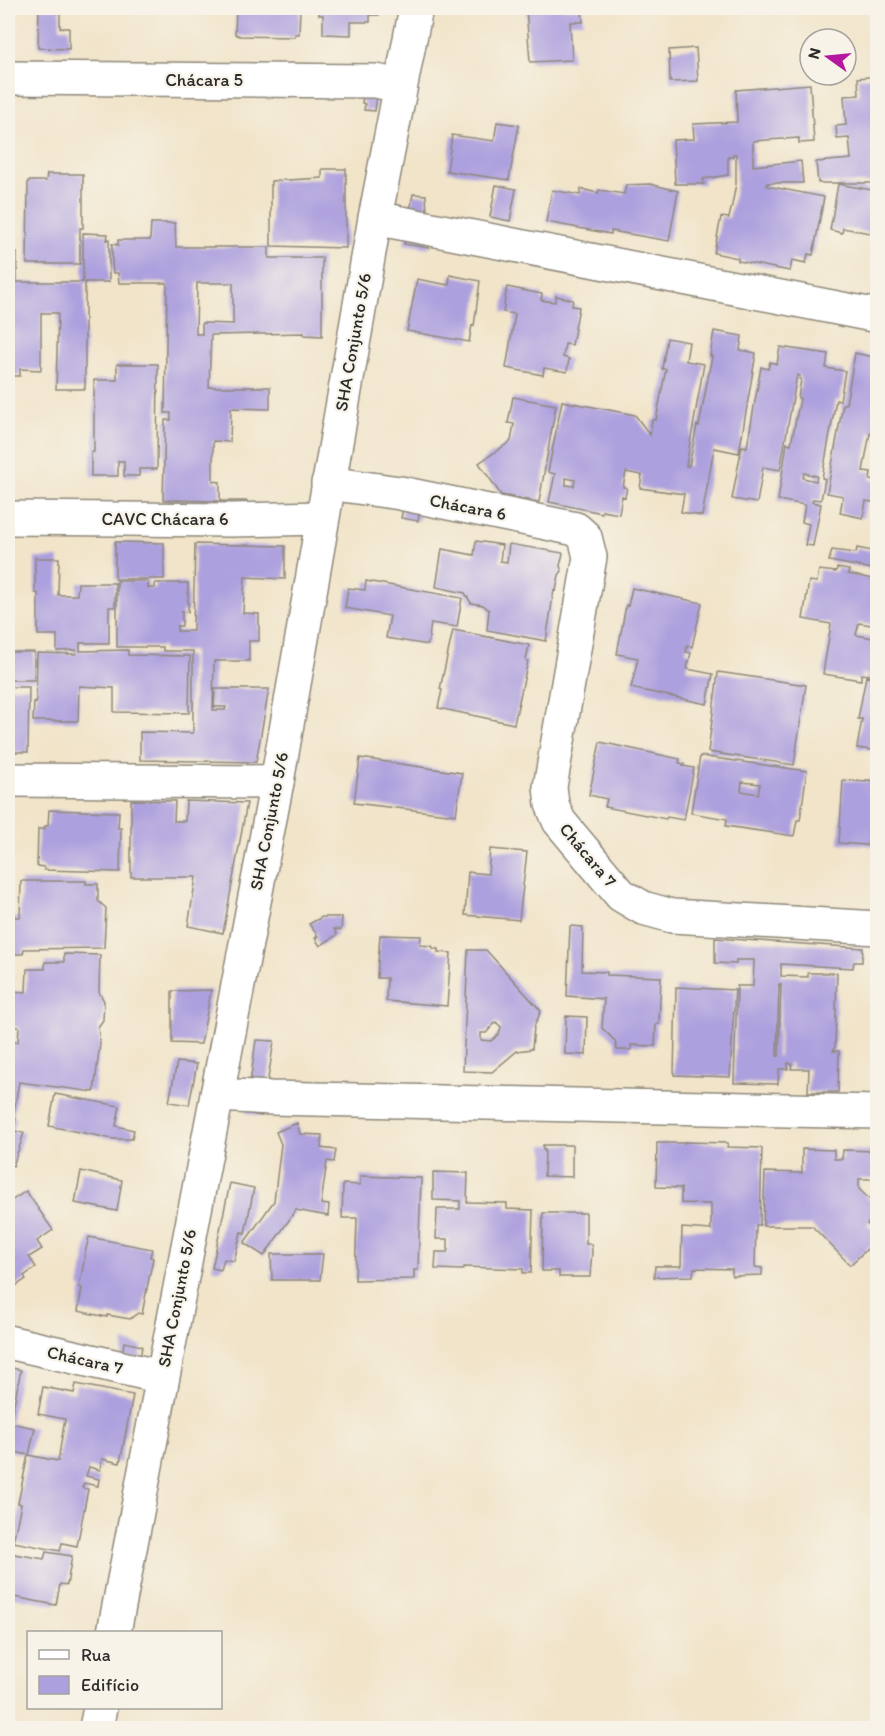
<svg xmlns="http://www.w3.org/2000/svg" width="885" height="1736" font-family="Itim,sans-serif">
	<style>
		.building { fill: #ada0de; fill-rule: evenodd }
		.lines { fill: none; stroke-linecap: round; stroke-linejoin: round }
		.minor-casing { stroke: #8e887a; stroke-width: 36 }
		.tertiary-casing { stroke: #8e887a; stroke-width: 36 }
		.minor { stroke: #fff; stroke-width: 33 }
		.tertiary { stroke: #fff; stroke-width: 33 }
		.labels { text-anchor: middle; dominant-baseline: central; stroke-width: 4.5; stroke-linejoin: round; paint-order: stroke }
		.street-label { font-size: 18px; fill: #2b2b2b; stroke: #f7f3e8 }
	</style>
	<rect width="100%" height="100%" fill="#f7f3e8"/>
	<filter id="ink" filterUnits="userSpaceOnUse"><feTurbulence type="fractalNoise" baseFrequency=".0167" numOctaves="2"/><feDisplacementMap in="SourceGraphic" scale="12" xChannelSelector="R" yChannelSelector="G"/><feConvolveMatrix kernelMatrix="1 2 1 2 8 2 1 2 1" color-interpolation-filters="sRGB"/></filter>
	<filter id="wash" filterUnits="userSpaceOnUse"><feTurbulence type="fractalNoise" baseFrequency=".008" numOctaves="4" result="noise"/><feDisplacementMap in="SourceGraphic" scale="24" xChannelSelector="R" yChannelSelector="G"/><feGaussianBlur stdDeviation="1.35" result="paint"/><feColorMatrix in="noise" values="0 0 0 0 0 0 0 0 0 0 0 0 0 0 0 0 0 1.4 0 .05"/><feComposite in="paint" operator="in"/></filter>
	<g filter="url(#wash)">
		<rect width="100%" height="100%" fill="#f1e4c9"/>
		<g id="blocks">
			<path class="building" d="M39,8H60V28H69V49L38,48Z
				M236,8H300L299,34H295V37L240,36L235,34Z
				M319,8H379V15H370V22H351V35L323,34V15H319Z
				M526,8H582L583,22H570L572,60L530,62Z
				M696,48L698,81L670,82L669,50Z
				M878,76V183H818L816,162L851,159L849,138L837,139L836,126L846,125L844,96L859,95L858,78Z
				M810,84L814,142L799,143V138L753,141V166L801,161L803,183H767V186L824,197L813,255L808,254L806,263L792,260L790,271L738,261V258L714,253L721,217L729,218L732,205L736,184V154H733V157H728V175L703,179L704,184H675L673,140L694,139L693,124L737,122L736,90Z
				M364,88L377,94L375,111L364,110L365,104L362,103Z
				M497,122L519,125L509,180L447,171L452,135L494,141Z
				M322,169H346V248L271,246V181L322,178Z
				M47,174H83V228H80V264H27L28,181H46Z
				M650,184L678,191L669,241L611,231V234L546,222L552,190L580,195L581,189L598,193L599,190L624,194L626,185Z
				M838,184L878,191L876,234L843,228L842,233L830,230Z
				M496,185L516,189L510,221L490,217Z
				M413,194L426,195L429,248L404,244Z
				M151,223H175L176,247H269V258H322V336L304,335V333L211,335L209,387H270V409L231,408L230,442L213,441V481L220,482V501H247V519L219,520L220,501L163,500L165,420H171V413H165L167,283H119L118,273H113L112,264V244L118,245V240H150ZM197,283H233V324L202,323V334H196Z
				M83,233L108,234L107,240L109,239V282H85V389H56L58,313H41V370L20,369V376H8V253H17V282H83Z
				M450,275L480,281L474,326L472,325L469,342L407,331L417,279L449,285Z
				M507,287L542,294L541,300L555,302L556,296L573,300L572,306L579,307L572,345L565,344L563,357L569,359L567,372L544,368L543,375L506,368L515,314L503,312Z
				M714,331L742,336L740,350L756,353L739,453L714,448L702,516L681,512L684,494L640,488L642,475L626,472L623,487L627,488L625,497L622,496L619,514L602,511V513L549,502L555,474L548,472L562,401L635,415L650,435L652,420H656L666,369H662L667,338L689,342L686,361L704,364L686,466H689L697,425L699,426L712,356H710ZM566,478L575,480L574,486L566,485Z
				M780,347L828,354L826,368L845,371L840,401L836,400L822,478L825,479L821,500L813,499L812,502L821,504L813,546L805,545L809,524L802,522L805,505L778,500L787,443L791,444L800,399L798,398L801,379H799L800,376L797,375L780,470L763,467L757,503L732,499L742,446L747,447L761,367L768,369L770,362L777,364ZM804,473L817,476L816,481L803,478Z
				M855,353L878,358V394L874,414L878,415V434L870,433L863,471L871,472L870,480L878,481V503L866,501L863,518L840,513L843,496L827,493L843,404H846Z
				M117,364H158L157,469H139V476H124V461H118V476H91V452H94V380H117Z
				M513,397L556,405L539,502L501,495L479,463L511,441L514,424L508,423Z
				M405,499L421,506L418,521L401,518Z
				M476,541L502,545L500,561L507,562L509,544L563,553L560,566L562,571L559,575L556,591L554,590L546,641L487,630L489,610L483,605L471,603L465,593L436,587L442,549L474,555Z
				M115,542L164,543V579H115Z
				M195,544L285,546V579L245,577L243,613L259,614V641H249V661H214L213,710H225L226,707H214L215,689H269L256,762L140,760V732L193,733V651H163V647H117V581H148V588H155V583H188V612L182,611V626H177V631H193Z
				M857,548L878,552V570L829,561L832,550L856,553Z
				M35,558H59L58,595H77L78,583H115V607H109V643H80V651L128,650V655L190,656L189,713L114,712V688L79,686L78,721H33L34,702L36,703L37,653L76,654V650L57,651V635H38V593H35Z
				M837,568L849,570L848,574L878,580V626L859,623L856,635L878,639V751L857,748L862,719H858L866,676L869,677V675L861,674V680L823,674L831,624L803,619L809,581L817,582L819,570L836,572Z
				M366,581L462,598L457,627L431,623L428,645L386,638L390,616L345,608L348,588L365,590Z
				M632,588L702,603L692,647L687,645L686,652L691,653L687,669L713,674L707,704L631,688L638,658L617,654L626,605L628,606Z
				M453,630L529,645L526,660L528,661L514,724L438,708L442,690L440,689Z
				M10,652H34V680H9Z
				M718,672L806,685L794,765L708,752Z
				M8,687H29L28,752H8Z
				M600,742L680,759L679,763L684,764L683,766L694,768L684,820L667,817L666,819L605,807L607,799L589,795Z
				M700,756L807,771L800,820H797L794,836L726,826L727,819L691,813ZM742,782L760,784L758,794L741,791Z
				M360,758L462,773L456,815L354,803Z
				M843,780L866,782V780L878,781V846L839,843Z
				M131,800L175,801L174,821H185L186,801L247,803L223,933L188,926L196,877H131Z
				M49,810L119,812L118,828H121L120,872L44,870V867L37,866L38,829H45V826H48Z
				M490,849L527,852L519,920L465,915L468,872L488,874Z
				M21,881H86V884H98V901L106,908L104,948L24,949L23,954H8L9,917H20Z
				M322,917H342L341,930L334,929L337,935L320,946L315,938L318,936L309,924Z
				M570,926L583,927L582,971L607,972V975L661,977L659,1024H656L655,1046L631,1045V1050H617L615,1041L602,1028L604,999L567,996Z
				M380,935L421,936L420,945L432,946L434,949H438V952L451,953L447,1006L386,1001L387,978H377Z
				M715,938L863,948L862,962H854L853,968L781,964V976L808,977V973H837L835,1047L833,1051H839L838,1092H808L809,1069H791L792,1064L788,1063V1069H779L778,1084L734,1083L737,986H753L754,960H736V964L715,963ZM779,984H781L779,1056H777Z
				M468,950H486L541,1011L534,1027L532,1049L517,1051L492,1072L463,1071ZM496,1022L501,1027L499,1034L491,1041L481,1040V1033H486Z
				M64,954L100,955L99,992L104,1001L103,1020L98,1027L100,1043L94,1092L19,1082L13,1117L16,1118L13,1131L24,1133L13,1166L8,1164V1042H18L19,1027H10L11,991L26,992L27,969H45V962H64Z
				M676,987L735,990L730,1077L674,1075Z
				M211,990L201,1044L172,1043V991Z
				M566,1016L587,1017L586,1055L565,1054Z
				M256,1040L274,1041L262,1116L246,1113Z
				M177,1062L197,1064L189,1105L169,1102Z
				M55,1094L120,1106L116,1126L134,1130L132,1139H113L49,1126Z
				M297,1123L300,1134L322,1135L321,1148L336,1150L334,1162L327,1161L321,1204L329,1205L328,1216L296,1210L264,1256L244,1243L274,1201L281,1144L276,1132Z
				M684,1142L728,1143L727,1147L762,1148L760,1225H756L755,1267L762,1268V1275L732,1276V1269L694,1268L693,1276L654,1277L655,1266H681L682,1228L711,1230V1204L681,1203V1188L656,1187L657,1143H684Z
				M543,1145H572V1177L544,1176L545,1150H543Z
				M802,1149L834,1150V1159H842L843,1150L878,1151V1179H859V1189L878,1208V1214L867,1224L878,1234V1239L850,1265L812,1226H763L765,1172L802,1173Z
				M81,1171L122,1180L117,1211L75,1203Z
				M433,1172L468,1173L467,1202L507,1203V1209L533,1210L531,1273H523V1269L464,1267L463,1270L435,1269L436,1252H447L448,1250V1239H436L437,1209H460V1201L433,1200Z
				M360,1176L421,1178L418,1270H414V1279L355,1280L357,1218H342L343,1184L360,1185Z
				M230,1183L254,1188L245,1233L241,1232L234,1261L224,1259L221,1270L212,1268Z
				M26,1191L53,1230L37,1241L42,1249L29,1257L36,1267L24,1276L26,1279L8,1291V1203Z
				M543,1213H586V1244H591L592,1251L590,1277H559V1271H542Z
				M89,1237L152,1249L150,1257L153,1258L142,1314L138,1313L130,1319L107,1315V1317L78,1311L82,1288L79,1287L85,1257H84Z
				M271,1254H323L320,1280H272Z
				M124,1342L142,1346L140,1359L122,1357Z
				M8,1367L21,1370L10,1423L35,1428L29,1455L8,1451Z
				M76,1384L133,1395L120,1463L102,1459L100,1470L89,1467L86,1476L99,1479L98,1486L84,1483L82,1488L88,1489L77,1546L62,1543L60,1551L13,1542L21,1504L18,1503L28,1455L58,1461L65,1419L38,1414L43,1387L74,1393Z
				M46,1552L72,1556L67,1585L60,1584L56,1605L8,1596V1553L44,1559Z"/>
		</g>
	</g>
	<g filter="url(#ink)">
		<use href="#blocks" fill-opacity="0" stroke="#8e887a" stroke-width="1.5"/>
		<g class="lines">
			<g class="minor-casing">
				<path id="minor" d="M8,78L376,81L400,86
					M375,218L878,316
					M328,483L400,493L576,529L585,537L590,557L550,787L552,804L559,821L621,895L643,908L672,916L878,928
					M8,518L232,520L322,518
					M8,780L277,782
					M217,1095L271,1098L878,1112
					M8,1342L162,1377"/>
			</g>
			<g class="tertiary-casing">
				<path id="tertiary" d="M114,1632L277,782L375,218L416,8
					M96,1728L100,1708"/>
			</g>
			<use href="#minor" class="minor"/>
			<use href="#tertiary" class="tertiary"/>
		</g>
	</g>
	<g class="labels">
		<g class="street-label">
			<text x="204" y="80">Chácara 5</text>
			<text transform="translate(353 342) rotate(-80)">SHA Conjunto 5/6</text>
			<text transform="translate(468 507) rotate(11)">Chácara 6</text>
			<text x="165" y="519">CAVC Chácara 6</text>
			<text transform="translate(269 821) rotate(-79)">SHA Conjunto 5/6</text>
			<text transform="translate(588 855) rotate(50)">Chácara 7</text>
			<text transform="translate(177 1298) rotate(-79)">SHA Conjunto 5/6</text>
			<text transform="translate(85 1360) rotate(13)">Chácara 7</text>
		</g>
	</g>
	<rect width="885" height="1736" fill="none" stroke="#f7f3e8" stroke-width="30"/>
	<rect x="27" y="1631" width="195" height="78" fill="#f7f3e8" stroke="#a5a39c" stroke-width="1.5"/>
	<rect x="39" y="1650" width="30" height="9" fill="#ffffff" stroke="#a5a39c" stroke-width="1.5"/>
	<text x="81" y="1661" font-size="18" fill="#2b2b2b">Rua</text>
	<rect x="39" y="1676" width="30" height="18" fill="#ada0de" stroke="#a5a39c" stroke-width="1.5"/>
	<text x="81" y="1691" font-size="18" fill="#2b2b2b">Edifício</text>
	<g transform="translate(828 57) rotate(285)"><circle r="28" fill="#f7f3e8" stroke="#a5a39c" stroke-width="1.5"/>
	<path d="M0-4.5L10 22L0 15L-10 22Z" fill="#b5179e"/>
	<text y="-9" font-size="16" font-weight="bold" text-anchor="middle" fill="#2b2b2b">N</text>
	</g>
</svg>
